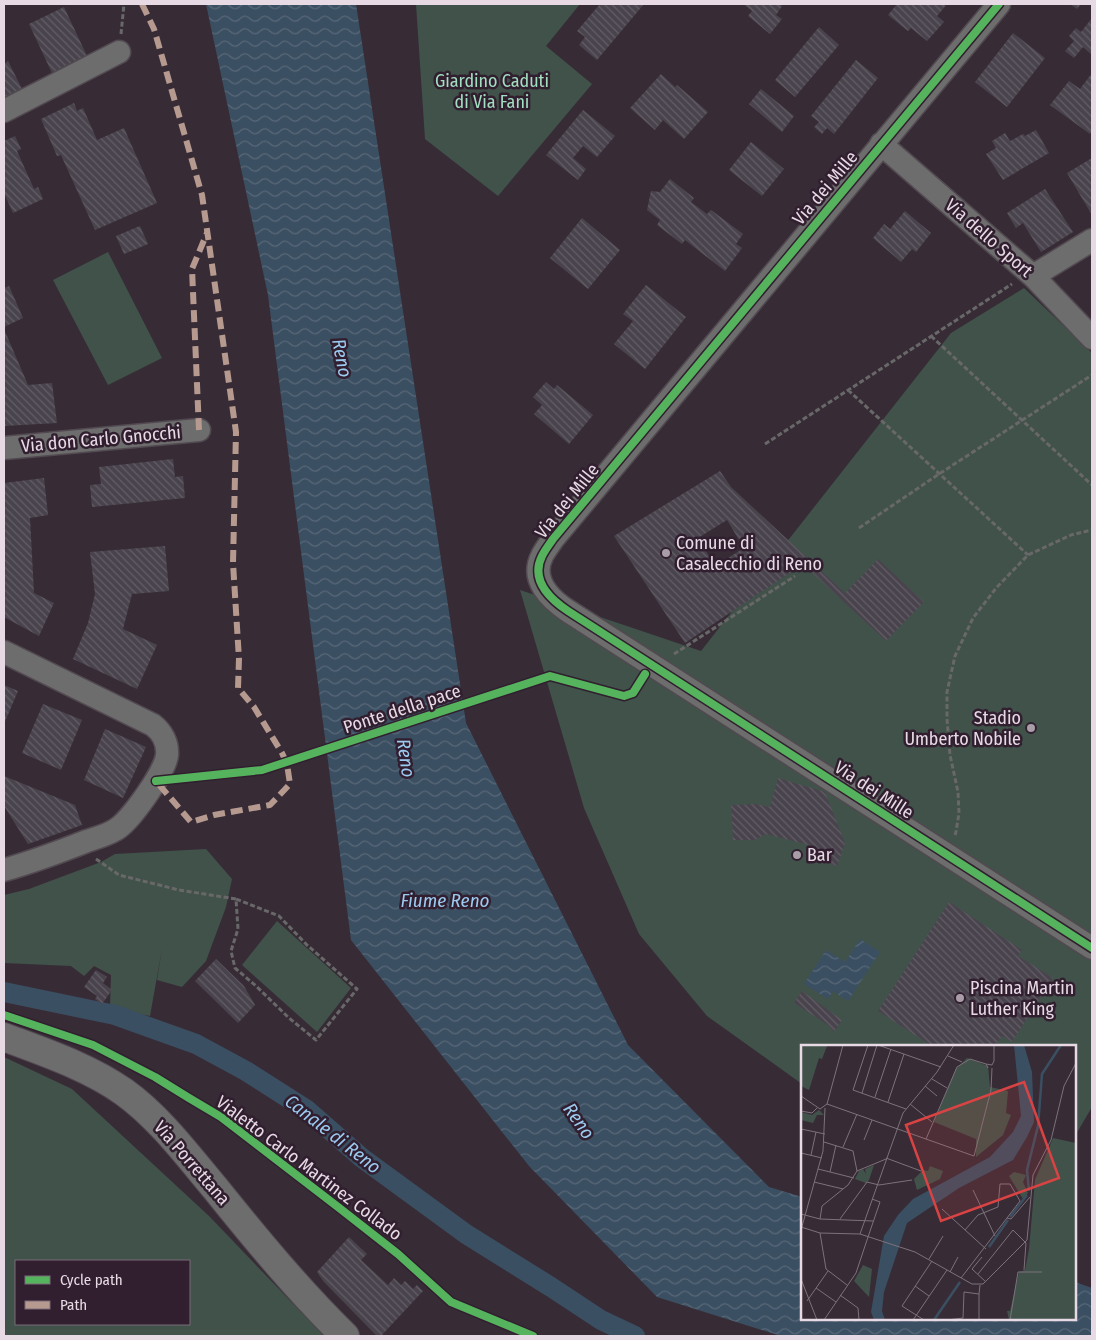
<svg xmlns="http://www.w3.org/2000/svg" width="1096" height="1340" font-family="'Fira Sans Condensed',sans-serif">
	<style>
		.green { fill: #405249; fill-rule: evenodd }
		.water { fill: url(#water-waves) }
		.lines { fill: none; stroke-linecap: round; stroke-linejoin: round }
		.canal { stroke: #3b4f62; stroke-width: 20 }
		.building { fill: url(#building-back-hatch); fill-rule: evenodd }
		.street-casing { stroke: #524951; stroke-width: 25 }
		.primary-casing { stroke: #524951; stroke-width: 30 }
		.path { stroke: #696869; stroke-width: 3; stroke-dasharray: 5 2.5; stroke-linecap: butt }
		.street { stroke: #6c6d6c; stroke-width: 22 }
		.primary { stroke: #6e6d6e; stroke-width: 28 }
		.quiet { stroke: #b69a8f; stroke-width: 6; stroke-dasharray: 12 6; stroke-linecap: butt }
		.cycleway-casing { stroke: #311f30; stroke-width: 11 }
		.cycleway { stroke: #56b35d; stroke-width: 8 }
		.poi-dot { fill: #a99da8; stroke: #311f30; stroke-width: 2 }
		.labels { text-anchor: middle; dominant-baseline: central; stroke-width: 5; stroke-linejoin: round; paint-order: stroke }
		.park-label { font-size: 18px; fill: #a2dec0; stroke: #311f30 }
		.street-label { font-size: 18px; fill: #e7dae5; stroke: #311f30 }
		.poi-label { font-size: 18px; fill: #e7dae5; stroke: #311f30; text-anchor: start }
		.water-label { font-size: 19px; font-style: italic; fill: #9bcbf0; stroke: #311f30 }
		.inset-river { fill: none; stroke: #3b4f62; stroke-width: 2.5 }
		.inset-road { fill: none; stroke: #7d727c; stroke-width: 1 }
		.view { fill: #d94344; fill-opacity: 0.15; stroke: #d94344; stroke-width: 2.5 }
		.inset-edge { fill: none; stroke: #e7dae5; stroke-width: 2.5 }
	</style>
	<defs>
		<pattern id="water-waves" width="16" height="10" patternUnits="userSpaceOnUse" patternTransform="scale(1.25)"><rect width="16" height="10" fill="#3b4f62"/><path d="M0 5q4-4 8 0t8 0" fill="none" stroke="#576878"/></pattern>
		<pattern id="building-back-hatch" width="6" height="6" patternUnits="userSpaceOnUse" patternTransform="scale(1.25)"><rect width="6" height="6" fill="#49434d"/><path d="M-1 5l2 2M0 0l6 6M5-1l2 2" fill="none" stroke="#635e66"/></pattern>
	</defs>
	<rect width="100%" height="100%" fill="#372c36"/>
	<path class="green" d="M416,4H580L546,46L592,84L498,196L425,139Z
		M108,252L162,358L108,385L53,280Z
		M1024,288L1092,353V1107L1075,1136V1046H854L852,1045L850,1046H802V1084L707,1016L639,934L584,808L520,590L701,651L951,333Z
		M206,849L232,879L226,907L206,961L182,987L157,980L162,949L150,1016L110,1008L111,975L94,966L84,976L71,966L4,963V895L29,889L101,862L115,854Z
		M277,921L351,988L317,1032L242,965Z
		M4,1057L72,1089L209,1216L324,1336H4ZM16,1261H189V1324H16Z"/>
	<path class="water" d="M206,4H356L466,723L628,1045L769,1187L802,1197V1319H1075V1282L1092,1288V1336H781L657,1297L529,1166L351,940L268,295Z
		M860,939L880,952L848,1001L833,991L828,999L804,984L826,950L845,962Z"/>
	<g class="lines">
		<path class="canal" d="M4,992L115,1015L196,1044L246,1071L307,1110L362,1158L466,1234L551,1287L601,1320L635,1336"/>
	</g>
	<path class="building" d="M600,4H644L597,60L579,45L585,37L577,31Z
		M743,4H779L782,6L776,15L782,19L770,34L748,16L752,11Z
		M897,4H947L937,16L944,22L927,41L911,28L908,31L888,15Z
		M1070,4H1081L1077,9Z
		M64,7L87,56L52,73L29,24Z
		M1092,18V52L1091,54L1083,47L1074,58L1065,51L1074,41L1069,36L1076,28L1081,32Z
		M819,27L839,45L795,97L775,80Z
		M1013,33L1045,58L1007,107L975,82Z
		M856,60L878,78L834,134L827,128L822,134L814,127L819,122L811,116Z
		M8,61L22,89L4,98V64Z
		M1092,73V131L1090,134L1050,105L1069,81L1080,89Z
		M661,74L675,87L677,85L708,112L684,139L663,120L655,130L630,108Z
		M761,89L794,116L782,132L749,104Z
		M74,103L77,111L83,108L97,140L124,128L157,203L95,230L61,155L57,156L41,119Z
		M583,110L615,136L597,157L583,146L573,158L586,169L578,180L546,155Z
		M1036,130L1049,153L1003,180L986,154L996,148L992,141L1005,133L1010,141L1023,134L1025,136Z
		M15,136L21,149L17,151L34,189L38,187L43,199L13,213L4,193V141Z
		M751,142L784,169L762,196L729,170Z
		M1092,158V215L1067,173Z
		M670,179L694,198L691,202L707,214L711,210L743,234L736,244L742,248L725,271L685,240L682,244L657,225L660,220L647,210L651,191L660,192Z
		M1045,189L1073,232L1041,252L1023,223L1016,228L1007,213Z
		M905,211L931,233L916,252L912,249L901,262L873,238L884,224L890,229Z
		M582,218L620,250L588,289L550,258Z
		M140,226L148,244L124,254L116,236Z
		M646,285L686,317L645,369L614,344L633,321L623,314Z
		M9,286L23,318L4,327V288Z
		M4,329L28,385L52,383L57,423L4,426Z
		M546,382L554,389L557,385L593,415L569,444L534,414L542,405L533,397Z
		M173,459L175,477L183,476L185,498L92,507L90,485L101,484L99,467Z
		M720,471L731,487L845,593L878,559L924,602L886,641L803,564L685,643L614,536ZM727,520L744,548L715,566L698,538Z
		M44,478L48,515L30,518L34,593L54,603L39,636L4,617V483Z
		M165,546L169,591L132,594L123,629L157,645L137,689L73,659L88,623L95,594L90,552Z
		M4,685L18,691L4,724Z
		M43,704L82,720L61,770L22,753Z
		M105,729L146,747L123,798L84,780Z
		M4,776L75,805L82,825L28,844L4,806Z
		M778,778L825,792L845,843L837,866L818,860L809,845L766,834L755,840H733L731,805L756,804L770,807Z
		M949,902L1022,950L1018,956L1053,978L1012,1042L1002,1036L995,1046H932L878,1011Z
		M216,959L244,986L255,1005L238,1023L195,981Z
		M96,970L107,977L103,983L112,990L102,1004L95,999L97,996L84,987Z
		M802,991L842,1020L834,1032L828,1025L794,1003Z
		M349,1237L367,1254L361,1260L388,1285L394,1278L401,1285L405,1281L413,1289L417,1285L423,1291L381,1336H377L324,1282L317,1272Z"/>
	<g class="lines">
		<g class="street-casing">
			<path id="street" d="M999,4L553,539C549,545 545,550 542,556C530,580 550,599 568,611L1092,948
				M4,111L119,52
				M881,144L1033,276L1092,338
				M1033,276L1092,240
				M4,448L199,430
				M4,652L153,725C162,732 168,743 167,755C165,772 130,822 115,830C107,835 96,838 87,841C59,852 32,862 4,870"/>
		</g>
		<g class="primary-casing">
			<path id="primary" d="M4,1037C44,1052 89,1067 124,1092C159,1117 188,1156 215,1188C256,1239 298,1290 345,1336"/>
		</g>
		<path class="path" d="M121,34L124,4
			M931,336L1092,485
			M848,390L1028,555
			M765,444L1012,284
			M859,528L939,474L1092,375
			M674,654L795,576
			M955,835L956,832L959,813L958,792L950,755L947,719V692L955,656L973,618L997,587L1028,555L1071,535L1092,530
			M96,859L119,875L179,890L236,899L238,929L231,951L235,968L256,986L289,1018L316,1040L357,989L307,945L279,916L236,899"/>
		<use href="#street" class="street"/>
		<use href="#primary" class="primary"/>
		<path class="quiet" d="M142,4L154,29L202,195L236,432L233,563L239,659L238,688L254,707L282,753L287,764L290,784L270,805L214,815L191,822L156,781
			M199,430L192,269L207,233"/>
		<g class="cycleway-casing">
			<path id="cycleway" d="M999,4L553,539C549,545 545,550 542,556C530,580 550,599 568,611L1092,948
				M156,781L262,770L550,676L624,696L633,693L645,674
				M4,1015L93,1045L155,1077L189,1098L221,1117L338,1207L398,1254L451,1302L533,1336"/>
		</g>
		<use href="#cycleway" class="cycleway"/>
	</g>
	<g class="poi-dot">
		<circle cx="666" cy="553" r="5"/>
		<circle cx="1031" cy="728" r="5"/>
		<circle cx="797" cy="855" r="5"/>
		<circle cx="960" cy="998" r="5"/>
	</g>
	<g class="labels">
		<g class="park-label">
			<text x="492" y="81">Giardino Caduti<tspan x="492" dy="21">di Via Fani</tspan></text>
		</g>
		<g class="street-label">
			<text transform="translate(825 188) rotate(-50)">Via dei Mille</text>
			<text transform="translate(989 238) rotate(41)">Via dello Sport</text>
			<text transform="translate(101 439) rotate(-5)">Via don Carlo Gnocchi</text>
			<text transform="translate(567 501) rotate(-51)">Via dei Mille</text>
			<text transform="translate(402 709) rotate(-18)">Ponte della pace</text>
			<text transform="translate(874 790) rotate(33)">Via dei Mille</text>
			<text transform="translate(192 1163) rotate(49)">Via Porrettana</text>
			<text transform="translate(309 1168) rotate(37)">Vialetto Carlo Martinez Collado</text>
		</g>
		<g class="poi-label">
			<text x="676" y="543">Comune di<tspan x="676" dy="21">Casalecchio di Reno</tspan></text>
			<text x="1021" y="718" text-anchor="end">Stadio<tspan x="1021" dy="21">Umberto Nobile</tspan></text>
			<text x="807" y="855">Bar</text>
			<text x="970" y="988">Piscina Martin<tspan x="970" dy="21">Luther King</tspan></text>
		</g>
		<g class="water-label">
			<text transform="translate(342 358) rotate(79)">Reno</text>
			<text transform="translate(406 758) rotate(82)">Reno</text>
			<text x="445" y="900">Fiume Reno</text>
			<text transform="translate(579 1121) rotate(55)">Reno</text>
			<text transform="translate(333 1134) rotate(38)">Canale di Reno</text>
		</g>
	</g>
	<g transform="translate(801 1045)">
		<rect width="275" height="275" fill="#372c36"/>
		<path d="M166,13L187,21L189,42L207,46L205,68L210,70L202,90L175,112V94L133,77L155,24ZM18,65L23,70H16L12,78L0,75V67L11,70ZM252,93L275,98V275H208L206,266H209L218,227L224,225L228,204L234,135ZM73,120L68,135L65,138L54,134L58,126L62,124L65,129L64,124ZM129,121L142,126L139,134L116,145L113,134L122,125L127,126ZM213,127L225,130L222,137L227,148L222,154L208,131ZM62,220L71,224L68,252L53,236Z" fill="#405249"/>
		<path d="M275,175V232L258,228L268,209Z" fill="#405249"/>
		<path d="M0,0L26,1L21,14L18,13L8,45L0,41Z" fill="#405249"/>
		<path d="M213,0H223L231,27L233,77L226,92L212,115L158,143L106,178L83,247L81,266L84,275H73L70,267L83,191L97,170L112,154L189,112L212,87L220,71Z" fill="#3b4f62"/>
		<path class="inset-river" d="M228,146L226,125L237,81L241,29L260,0M209,172L226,150M188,202L207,175M133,275L159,237"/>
		<path class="inset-road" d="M67,0L52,45L105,64M77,0L140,22M147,11L161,17M187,23L185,19L191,20L193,16V0M131,34L146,43M124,41L136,51M61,48L76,0M0,51L19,64M74,52L90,4M87,57L103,9M26,59L173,111L190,45L191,23M109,59L131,77M19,64L26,59L42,0M0,66L11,68L16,63M0,84L24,89M125,94L156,22L169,14L185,19M63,95L71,75M23,97L52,106L56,126M42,102L56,69M0,108L21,113M10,110L15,87M85,113L120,126M17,124L53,133M29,127L35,100M13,137L42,144M172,145L194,191M141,164L185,204M0,169L19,174L72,176M206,173L210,174L229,152M19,174L21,161L47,140L56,126L85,114M39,174L66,137L78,140L111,135M0,182L19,188L59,189L114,207L171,239H182L226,195L232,130L250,95L263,41L275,18M0,185L22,106L24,63M164,185L177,170L197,162M19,188L25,224L46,240M59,189L102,68L136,27L153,0M67,192L79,157L71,154M128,214L142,191M171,224L181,212M171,224L185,237M149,227L157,212M177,229L212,185L225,198L223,225M160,233L219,156L209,139H199L197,162M0,234L16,275M114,241L128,251M15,243L35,257M39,250L57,263L58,275M6,256L27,226M23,275L55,228L67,192M112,275L146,225M123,275L101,261L131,216M146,275L162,273L163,247L178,249L179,240M178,275V249M209,275L217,227H241"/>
		<path class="view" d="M223,37L258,133L140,176L105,80Z"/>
		<rect width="275" height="275" class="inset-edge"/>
	</g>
	<rect width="1096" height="1340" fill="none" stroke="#e7dae5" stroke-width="10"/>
	<rect x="15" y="1260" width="175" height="65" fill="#311f30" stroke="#7a6a78"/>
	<rect x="25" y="1276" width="25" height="8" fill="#56b35d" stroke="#7a6a78"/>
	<text x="60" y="1285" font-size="15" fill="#e7dae5">Cycle path</text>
	<rect x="25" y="1301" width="25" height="8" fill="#b69a8f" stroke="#7a6a78"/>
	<text x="60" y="1310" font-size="15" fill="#e7dae5">Path</text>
</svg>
